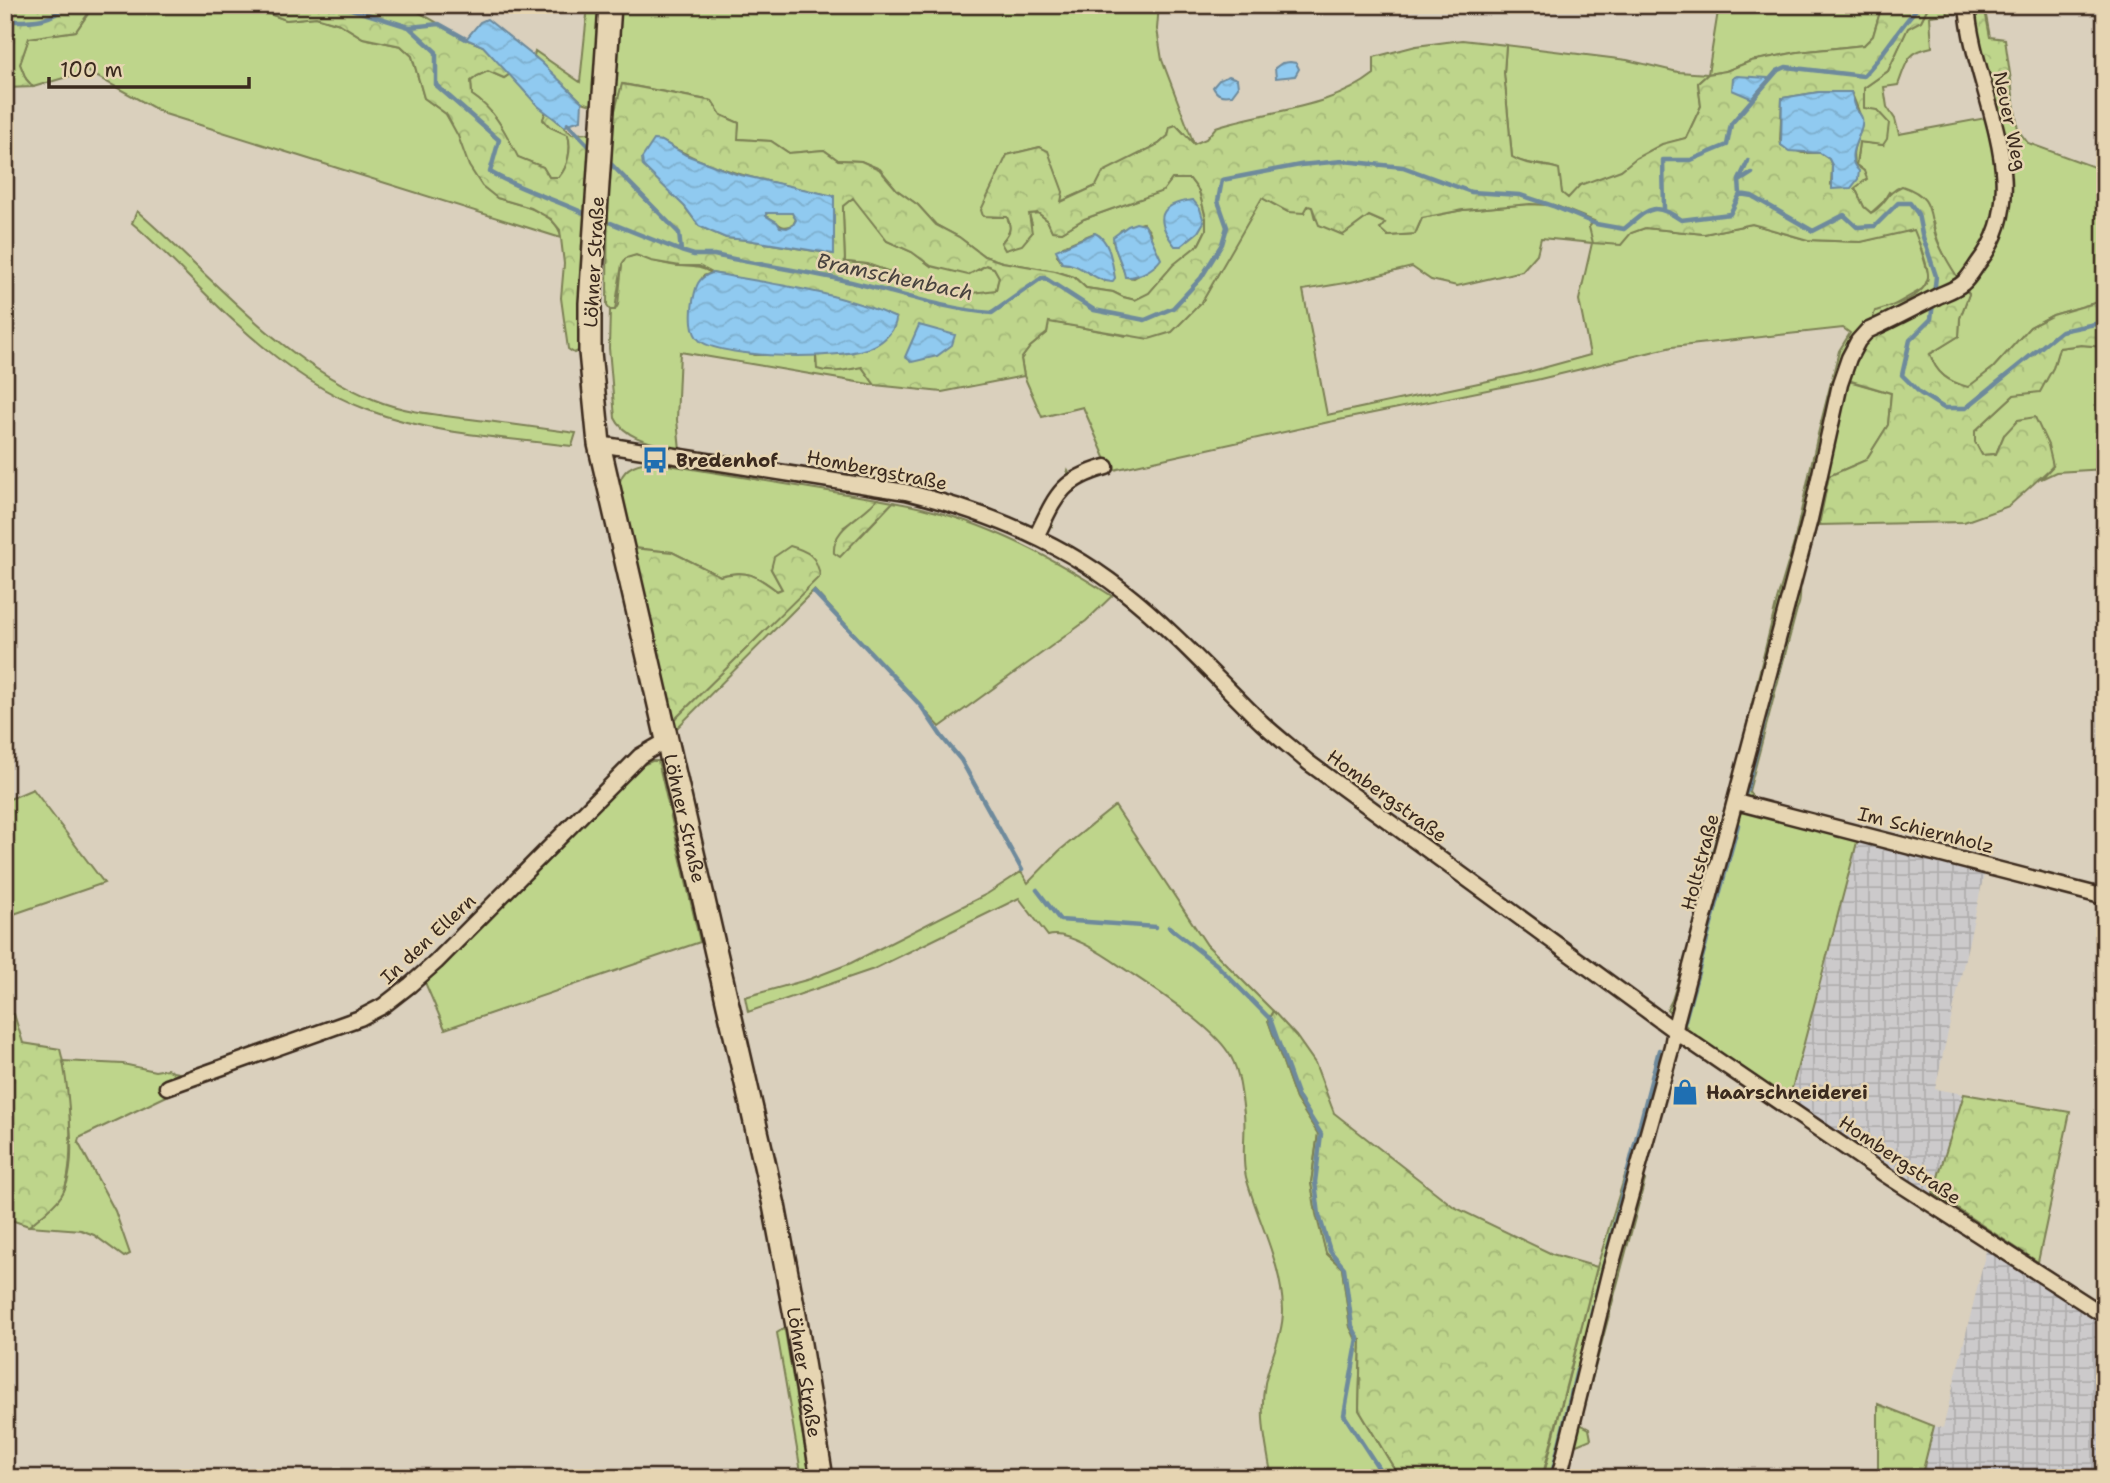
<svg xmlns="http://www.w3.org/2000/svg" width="2110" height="1483" font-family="'Shantell Sans',sans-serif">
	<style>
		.industrial { fill: url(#industrial-grid) }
		.green { fill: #bed58b; stroke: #7c8054; stroke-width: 2; fill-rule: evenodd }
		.forest { fill: url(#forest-crowns); stroke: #7c8054; stroke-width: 2; fill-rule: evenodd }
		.water { fill: url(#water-waves); stroke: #6e8a9c; stroke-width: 2; fill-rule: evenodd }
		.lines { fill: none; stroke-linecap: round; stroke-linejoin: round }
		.stream { stroke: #6e8a9c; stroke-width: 4.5 }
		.minor-casing { stroke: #3b2a1e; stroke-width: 19 }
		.secondary-casing { stroke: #3b2a1e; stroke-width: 26 }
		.minor { stroke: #e6d5b2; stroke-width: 14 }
		.secondary { stroke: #e6d5b2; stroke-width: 21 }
		.labels { text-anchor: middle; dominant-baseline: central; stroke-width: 5; stroke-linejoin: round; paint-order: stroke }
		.street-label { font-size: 19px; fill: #3b2a1e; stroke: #e6d5b2 }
		.poi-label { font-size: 19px; font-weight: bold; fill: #3b2a1e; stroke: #e6d5b2; text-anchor: start }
		.water-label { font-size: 21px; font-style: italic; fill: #48423e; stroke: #e6d5b2 }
	</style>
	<defs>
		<pattern id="industrial-grid" width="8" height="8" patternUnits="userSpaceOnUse" patternTransform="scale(1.75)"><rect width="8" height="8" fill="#cccacb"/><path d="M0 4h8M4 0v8" fill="none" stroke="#b0aeae"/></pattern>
		<pattern id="forest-crowns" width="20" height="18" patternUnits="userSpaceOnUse" patternTransform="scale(1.75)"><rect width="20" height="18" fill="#bed58b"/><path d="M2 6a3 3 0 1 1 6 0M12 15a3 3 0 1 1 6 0" fill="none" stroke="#a4b778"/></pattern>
		<pattern id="water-waves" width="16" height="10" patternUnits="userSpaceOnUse" patternTransform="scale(1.75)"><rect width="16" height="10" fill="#90caf0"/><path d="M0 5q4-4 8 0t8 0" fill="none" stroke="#7daecd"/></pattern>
	</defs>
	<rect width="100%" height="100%" fill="#dad0bd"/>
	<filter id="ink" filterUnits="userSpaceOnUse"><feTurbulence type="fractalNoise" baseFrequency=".0143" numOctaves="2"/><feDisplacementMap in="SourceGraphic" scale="14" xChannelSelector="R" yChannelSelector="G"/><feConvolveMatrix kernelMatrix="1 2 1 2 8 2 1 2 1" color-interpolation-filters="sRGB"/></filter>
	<g filter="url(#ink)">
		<path class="industrial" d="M1858,839L1985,871L1935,1089L1964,1094L1932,1194L1789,1100Z
			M1987,1247L2105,1322V1478H1921L1934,1426L1943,1428Z"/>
		<path class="green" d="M94,5L250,7L286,20L316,17L340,24L363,38L401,46L412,56L424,98L446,114L497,198C518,204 559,212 561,238L165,114L87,71L33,87L26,79L20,64L29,37L76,31Z
			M588,5H1159L1157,29L1162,60L1194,144L1176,125L1171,127L1168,136L1159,144L1096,186L1060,202L1040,147L1007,155L993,217H1007C1013,229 1009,233 1001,243L1032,224L1029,214L1038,213L1047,220L1052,230L1062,232L1084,219L1162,191L1172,179H1190L1199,191L1206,218V230L1199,244L1149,294L1135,300L1123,297L1113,292L1086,288L1074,277L1055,271L1002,262L984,256L959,237L936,225L918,205L897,190L880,169L861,161L838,160L824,150L789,153L771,141L737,139L739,123L721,115L712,101L623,84L614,110L608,137L607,228L585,218L592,105L582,102L534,56L535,51L580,82ZM1143,223L1150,232L1156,265L1134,278L1126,277L1113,242L1121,230ZM1094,233C1113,241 1105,264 1104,281L1077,265L1062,263L1057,255L1063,246Z
			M1719,5H1882L1873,36L1864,45L1798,52L1751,61L1726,71L1708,74L1698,83L1701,106L1686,138C1655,146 1647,152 1622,170C1606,181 1585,189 1568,198L1562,194L1558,169C1543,163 1526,166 1512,157L1504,73L1506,45L1627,60L1678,72L1708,74Z
			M1929,5H1948L1947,14L1930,16L1932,47C1906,52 1907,62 1898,85L1884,87L1887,107L1895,119L1899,134L1991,117L2005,144L2018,130L2028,143L2105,171V300L2053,315L2030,327L1993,368L1968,388C1949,382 1936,374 1930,354L1959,336L1960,318L1969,294C1952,271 1937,249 1933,221L1889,192L1883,202L1871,213L1864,207L1855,188L1861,183L1864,171L1856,165L1859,142L1883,145L1864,108V88L1888,71L1908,27L1921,21Z
			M488,71L504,78L510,74L538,106L546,111L543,120L550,127L568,135C572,148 568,167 559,177H549L543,167L517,157C505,132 496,111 472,95L471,81L477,76Z
			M853,197L887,241L912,252L931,266L979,270L986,265L994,268L999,276L996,291L957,295L867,264L845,262L843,213V206Z
			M1261,197L1288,212L1308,205L1312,207L1315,219L1359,222L1369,216L1385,223L1388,236L1415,234L1422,218L1463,210L1530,204L1554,205L1595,221L1589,227L1631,233L1645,228L1704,234L1752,224L1808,240L1860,242L1915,229L1929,276L1924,288L1894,305L1876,320L1849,381L1891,393L1888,425L1866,460L1829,476C1822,512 1811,547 1801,582C1799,592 1802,601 1797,609L1749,791L1754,800L1861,827L1789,1100L1688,1032L1687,1027L1667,1010L1672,1000L1686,955L1708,866L1736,769L1777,600L1794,543L1818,434L1839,351L1850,333L1843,328L1672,347L1536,380L1329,422L1118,469C1089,478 1055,490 1052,526L1037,520L1066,477L1068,470L1071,476L1107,462L1083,407L1042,417L1024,376L1021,359L1030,347L1047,333L1048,321L1126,336L1202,302ZM1541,238L1592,243L1579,300L1590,355L1521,374L1327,415L1303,290L1351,282L1412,267L1431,280L1457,286L1522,271L1537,254Z
			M137,211C212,276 282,363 375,400C404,412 438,415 470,419C505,423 540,428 576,433L572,446C506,438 431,434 368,410C319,392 274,358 236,323C200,291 169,254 132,223Z
			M767,212L792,213L796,219L793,225C780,231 778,221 766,216Z
			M636,255C650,260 665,265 680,266C693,267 700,266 712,273L703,276C695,297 685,320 700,340L755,355H816V363L840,371L862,367L875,385L680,352L677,420L680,450C658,444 625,440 615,418L609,348L610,310H615L618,305L622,264L625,258Z
			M2081,345L2105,347V469L2056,472L2041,479L2053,466L2004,435L1996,454L1982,455L1975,442V431L2014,395L2053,368L2059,348Z
			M650,462L877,499L869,510L844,527L861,536L893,502C974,516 1044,552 1112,596L1086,621L940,727L814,590L674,731L670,719L677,717L819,576L771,569L782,589L777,591C756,575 747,569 720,576L672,552L632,548L619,485C622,469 634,463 650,462Z
			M631,759L640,766L652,761H658L700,942L445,1029L424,980L390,1006L196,1082L79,1138L78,1142L115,1211L130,1254L124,1257L94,1235L81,1230L29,1226C39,1217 53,1207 61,1196C81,1166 66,1097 63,1061L123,1064L155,1071L167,1069L173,1072L184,1074L375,1006L419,971Z
			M33,789L104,883L5,917V801Z
			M1115,806L1207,945L1273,1011L1268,1020L1296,1099L1318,1133L1311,1183L1326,1253L1342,1268L1350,1327L1361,1340L1359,1410L1400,1478H1272C1266,1446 1259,1415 1265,1383C1270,1358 1283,1336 1283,1310C1282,1263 1258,1222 1246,1177C1241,1157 1246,1134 1244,1113C1241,1093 1240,1069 1228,1052C1210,1025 1156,990 1129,972C1111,960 1069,929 1048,936L1019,898L874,969L748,1012L745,997L810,979L851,963L987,894L1021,872L1028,883L1059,851Z
			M1626,1172L1645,1180L1580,1424L1589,1429L1591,1439L1574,1446L1566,1478H1543L1597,1267Z
			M783,1329L785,1331L810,1478H802L777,1333Z"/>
		<path class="forest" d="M5,5H94L76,31L29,38L20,64L26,79L33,87L5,88Z
			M228,5H406L466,39L483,46L510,74L504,78L488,71L477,76L471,81L472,95C496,111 505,132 518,157L543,167L549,177H559C568,167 572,148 568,135L550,127L543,119L546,111L572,134L590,133L578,351L574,353L568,349L561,298L564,264L560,230L551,219L531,208L497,198L482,186L469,166L458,136L446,114L424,98L412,56L401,46L363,38L340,24L316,17L286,20L251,7Z
			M1882,5H1929L1921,21L1908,28L1888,71L1864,88V108L1877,110L1889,123L1887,139L1883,145L1859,142L1856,165L1864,171L1867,179L1855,188L1864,207L1871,213C1887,204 1884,194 1902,186C1938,198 1926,215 1938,242C1946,261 1957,277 1969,294L1960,318L1959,336L1930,354C1936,374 1949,382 1968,387L1993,368L2030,327L2053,315L2105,300V347L2081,345L2059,348L2053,368L2040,392L2014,395L1975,431V442L1982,455L1996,454L2004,435L2018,420L2035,417L2048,445L2053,466L2009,506L1964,522L1819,525L1829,476L1866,460L1888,425L1891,393L1848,380L1853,359L1876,320L1873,318L1875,311C1892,306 1925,298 1928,277C1929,267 1918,240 1914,230L1861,242L1808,240L1752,224L1704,234L1645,228L1631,233L1621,245L1593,243L1589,227L1594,221L1554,205L1530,204L1463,210L1422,218L1415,234L1388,236L1380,229L1385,223L1369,216L1343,235L1319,225L1312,207L1308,206L1304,213L1288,212L1262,198L1202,302L1172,332L1149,339L1049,322L1047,333L1030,347L1021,359L1024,376L942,392L875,385L862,367C847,370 831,374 817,369L816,355L848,353L896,318L831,296L712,273L699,266H680L651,261L636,255L626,258L622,264L615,310H610L607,306L608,137L622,84L712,101L721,115L739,123L738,139L771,141L789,153L824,150L838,160L861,161L879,169L897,190L918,205L936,225L959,237L984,256L1002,262L1055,271L1074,277L1086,288L1113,292L1123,297L1135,300L1149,293L1173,265L1199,244L1206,230V218L1199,191L1190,179H1172L1163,191L1084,219L1062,232L1052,231L1047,220L1038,213L1029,214L1032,233L1022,245L1005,250L1001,243C1009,234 1013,229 1007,217L983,216L981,210L1007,155L1040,147L1048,151L1063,192L1061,202L1096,186L1103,172L1159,144L1168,136L1170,127L1176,125L1194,144L1206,139L1216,127C1268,110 1330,109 1374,74V57L1416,46L1462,40L1506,45L1504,73L1512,157C1526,166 1543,164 1559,169L1562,193L1568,198L1580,185L1621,170L1636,158L1662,144L1686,138L1701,106L1698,83L1708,74L1726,71L1751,61L1798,52L1864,45L1873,36ZM1819,92H1851C1854,99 1862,117 1862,124C1860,140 1849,145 1855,167L1831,184L1832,165L1829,159L1820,153H1802L1781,145L1780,140L1782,98ZM662,141C715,173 774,183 834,196L833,254L747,240L726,238L699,226L685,207ZM853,198L887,241L912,252L931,266L968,275L986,265L994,268L999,277L996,290L957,295L867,264L845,262L843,213V206Z
			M1948,5H1984L1990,37L2005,39L2018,130L2005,145L1969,11L1947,14Z
			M877,499L893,502L840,557L834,553C832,527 863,517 877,499Z
			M790,546C808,551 817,556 820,576L677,717L670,719L632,548L672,552L720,576C747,569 756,575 777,591L782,589L771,569L774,557Z
			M1273,1011L1296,1036L1315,1063L1334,1113L1454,1207L1552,1254L1597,1267L1542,1478H1400L1359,1410L1361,1340L1355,1338L1350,1327L1342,1268L1326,1253L1316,1214L1311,1183L1318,1134L1296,1099L1268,1020Z
			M14,1014L23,1043L60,1049C68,1080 78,1169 61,1196C54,1207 39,1217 29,1226L5,1218V1015Z
			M1964,1094L2070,1112L2038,1262L1933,1193Z
			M1878,1404L1934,1426L1921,1478H1874L1878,1469Z"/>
		<path class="water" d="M487,19L541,62L582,102L581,120L568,124L565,127L538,106L483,46L466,39L480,22Z
			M1290,62L1296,63L1299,69L1295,76L1276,78L1275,68L1282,63Z
			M1229,76L1237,79L1238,87L1232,95C1223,96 1217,96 1213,87L1219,80Z
			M1737,76L1768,78L1769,81L1753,99L1732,90L1733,78Z
			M1819,92H1851C1853,97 1854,103 1856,108C1857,112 1861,114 1862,118C1866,134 1841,154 1859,171L1858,179L1851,188L1832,189V165L1829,159L1820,153L1789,151L1781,145L1782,98Z
			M654,140L662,141L686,155L736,174L834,196V254L747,240L726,238L712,232L699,226L685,207L643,166L642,158ZM766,213H792L796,220L793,225L787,228L780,227L777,222L766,216Z
			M1193,200L1200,209L1204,222L1198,232L1181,246H1175C1154,219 1158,204 1193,200Z
			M1136,223L1145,225L1161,259C1153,270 1138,278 1125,277C1123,263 1113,250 1113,237L1128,226Z
			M1095,233C1110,240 1112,262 1115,278L1112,282C1093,281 1081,263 1062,263L1056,250Z
			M712,273C774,284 839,292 896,318C896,330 884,341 874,346C846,361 726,359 700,341C690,333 691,313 693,301C696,286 697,278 712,273Z
			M919,325L955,335L952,345L937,356L912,362L905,357Z"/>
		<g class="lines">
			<path class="stream" d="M306,5L351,9L409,27L436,52V85L499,140L490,172C521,190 554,199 586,214
				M5,21C29,21 50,23 67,5
				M410,27L439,24L466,39
				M568,124L589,146
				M608,161L679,233L681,251
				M1741,180L1752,173
				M1740,194L1739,180L1748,161
				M1664,209L1663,160H1691L1727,145L1731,124L1777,71L1786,67L1863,76C1885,54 1899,27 1920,5
				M611,223L681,251L694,255H714C759,265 805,271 851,282C898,293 943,309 992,313L1043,277L1094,310L1145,320L1173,308L1201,278L1222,244L1227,227L1218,201L1222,180L1300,165L1343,161L1403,167L1471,192L1520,195L1553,206L1596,224L1624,229C1648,210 1652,200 1681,220L1730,214L1740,194L1752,196L1813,231L1844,215L1857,227L1875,226L1898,203H1910L1918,214L1922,234L1936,276L1934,295
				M1933,303L1931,319L1910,340L1902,375L1920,393L1944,408H1966L2061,331L2100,323L2105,325
				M814,592L921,706L942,737L961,760L1022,870
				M1746,793L1793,609
				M1037,890L1060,920L1156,927
				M1169,927L1216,964L1270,1019L1298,1097L1321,1134L1315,1182L1319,1215L1330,1251L1344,1268L1352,1326L1358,1338L1344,1415L1385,1478
				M1684,1024L1738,825
				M1591,1315L1659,1050
				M1551,1478L1577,1370"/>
			<g class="minor-casing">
				<path id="minor" d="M599,444L906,492C983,511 1059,540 1122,590C1172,629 1215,677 1261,722C1276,736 1293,749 1309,763L1675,1031L1883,1173L2105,1316
					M1036,537C1056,496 1060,480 1106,467
					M1736,802L2105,897
					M167,1087L360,1018L383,1006L410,985L436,962L640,756L666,741
					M1559,1478L1610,1270L1672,1046L1677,1019L1810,519L1840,384L1849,358L1858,341L1867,331C1890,321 1912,309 1934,298C1943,293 1955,290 1963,283C1969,278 1974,269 1979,262C2039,186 1972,88 1967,5"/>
			</g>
			<g class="secondary-casing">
				<g id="secondary">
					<path id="s1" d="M610,5L590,303V352L599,444L774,1205L797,1326L822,1478"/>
				</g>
			</g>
			<use href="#minor" class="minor"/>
			<use href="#secondary" class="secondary"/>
		</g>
	</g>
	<defs>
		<g id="bus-bare" transform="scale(2.1)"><path d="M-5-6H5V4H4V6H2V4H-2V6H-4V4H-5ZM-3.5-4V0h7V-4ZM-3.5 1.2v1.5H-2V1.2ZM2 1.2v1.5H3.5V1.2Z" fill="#1f6fb2" stroke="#e6d5b2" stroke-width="2.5" paint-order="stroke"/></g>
		<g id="shop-bare" transform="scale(2.1)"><path d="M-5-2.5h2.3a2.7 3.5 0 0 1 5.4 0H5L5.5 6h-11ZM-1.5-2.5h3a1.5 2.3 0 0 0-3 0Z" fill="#1f6fb2" stroke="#e6d5b2" stroke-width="2.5" paint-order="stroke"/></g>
	</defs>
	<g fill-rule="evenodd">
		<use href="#bus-bare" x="655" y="460"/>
		<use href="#shop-bare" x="1685" y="1092"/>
	</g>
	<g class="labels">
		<g class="street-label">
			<text transform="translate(2010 121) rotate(78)">Neuer Weg</text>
			<text transform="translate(594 262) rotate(-87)">Löhner Straße</text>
			<text transform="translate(877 470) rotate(11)">Hombergstraße</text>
			<text transform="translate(1387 796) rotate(36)">Hombergstraße</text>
			<text stroke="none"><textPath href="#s1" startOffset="824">Löhner Straße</textPath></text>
			<text transform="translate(1926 830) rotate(14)">Im Schiernholz</text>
			<text transform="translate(1700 862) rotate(-75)">Holtstraße</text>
			<text transform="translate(428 939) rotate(-43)">In den Ellern</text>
			<text transform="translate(1900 1160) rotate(34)">Hombergstraße</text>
			<text stroke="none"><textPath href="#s1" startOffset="1391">Löhner Straße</textPath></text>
		</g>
		<g class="poi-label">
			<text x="676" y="460">Bredenhof</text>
			<text x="1706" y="1092">Haarschneiderei</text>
		</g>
		<g class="water-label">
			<text transform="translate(895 277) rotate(12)">Bramschenbach</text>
		</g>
	</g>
	<rect width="2110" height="1483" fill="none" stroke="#e6d5b2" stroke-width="28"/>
	<rect x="14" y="14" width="2082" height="1455" fill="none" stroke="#3b2a1e" stroke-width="2.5" filter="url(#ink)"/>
	<path d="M49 77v10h200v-10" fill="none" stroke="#3b2a1e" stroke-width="3.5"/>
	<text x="60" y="77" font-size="21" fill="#3b2a1e" stroke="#e6d5b2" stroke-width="5" paint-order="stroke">100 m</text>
</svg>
